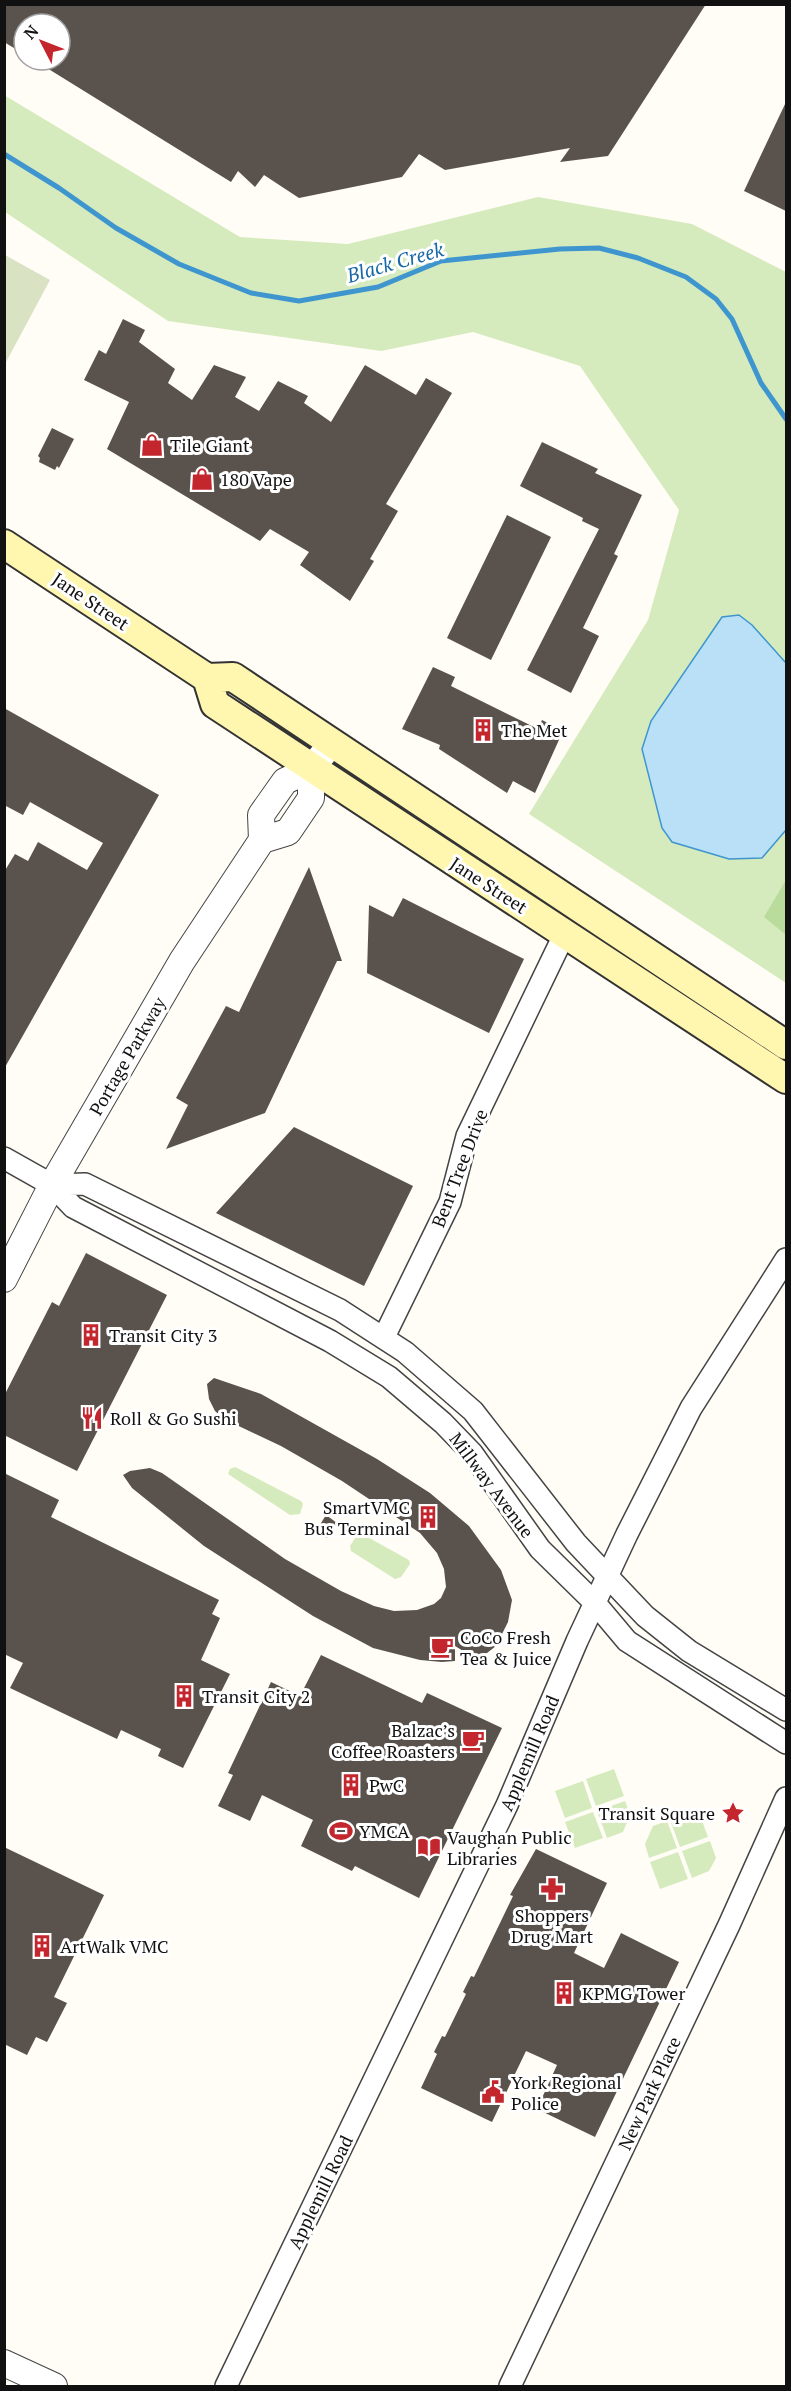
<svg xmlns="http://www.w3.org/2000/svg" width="791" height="2391" font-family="'PT Serif',serif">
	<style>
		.green { fill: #d5ebbd }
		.forest { fill: #b9dc9c }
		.cemetery { fill: #d9e3c4 }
		.water { fill: #b9e0f7; stroke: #3f96cf; stroke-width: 1.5 }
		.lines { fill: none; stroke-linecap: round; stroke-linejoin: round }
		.stream { stroke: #3f96cf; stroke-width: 5 }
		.building { fill: #5a524d }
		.minor-casing { stroke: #444; stroke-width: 24 }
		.tertiary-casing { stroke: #444; stroke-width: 28 }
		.secondary-casing { stroke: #333; stroke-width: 32 }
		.minor { stroke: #fff; stroke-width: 21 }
		.tertiary { stroke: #fff; stroke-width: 26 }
		.secondary { stroke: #fff6b0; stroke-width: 28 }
		.labels { text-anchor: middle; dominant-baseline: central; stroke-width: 6; stroke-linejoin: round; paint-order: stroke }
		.poi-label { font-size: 18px; fill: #111; stroke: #fff; text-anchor: start }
		.street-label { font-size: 18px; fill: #111; stroke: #fff }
		.water-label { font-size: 20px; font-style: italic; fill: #1768a6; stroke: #fff }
	</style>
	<rect width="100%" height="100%" fill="#fffdf5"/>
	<path class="green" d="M4,95L240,237L348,244L538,197L692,224L786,272V983L529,814L648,620L679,510L580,366L473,332L381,351L168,321L5,212Z
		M235,1467L301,1501L303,1504L300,1514L290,1515L228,1474L230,1469Z
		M362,1534L409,1560L410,1564L401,1577L395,1579L351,1551L350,1546L357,1535Z
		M614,1769L624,1796L596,1806L586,1779Z
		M583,1781L592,1808L565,1818L555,1791Z
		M625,1801L630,1815L623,1832L607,1838L597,1811Z
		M698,1810L708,1837L680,1847L670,1820Z
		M593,1812L603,1838L575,1848L565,1822Z
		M667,1821L677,1848L649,1858L645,1844L653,1826Z
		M710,1841L716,1858L709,1871L692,1878L682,1851Z
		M678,1852L688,1879L660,1889L650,1862Z"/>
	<path class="forest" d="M786,880V935L764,917Z"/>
	<path class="cemetery" d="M5,255L50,280L5,364Z"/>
	<path class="water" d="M739,615L752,625L786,663V830L762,858L729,859L672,842L662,828L642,749L651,721L722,617Z"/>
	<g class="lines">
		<path class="stream" d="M4,154L59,188L116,228L179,264L251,293L299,301L378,287L441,261L560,249L599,248L638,258L686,277L716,299L732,319L761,383L786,419"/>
	</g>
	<path class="building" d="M4,4H706L608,156L560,162L570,148L445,170L419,154L402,177L299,198L264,175L255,187L238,171L231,182L34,60H60V24H24V54L4,42Z
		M786,102V211L744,191Z
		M123,319L145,330L139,342L175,369L168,383L192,400L214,365L246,377L235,397L259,411L278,381L308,396L304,403L331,422L365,365L416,395L426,378L452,393L386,504L398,511L370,559L374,561L350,601L300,565L309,552L270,529L260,541L107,449L129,402L84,380L99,350L106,354Z
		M52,428L74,439L59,468L57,466L55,470L39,462L40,458L38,456Z
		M542,442L598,469L595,473L642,495L614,554L618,556L583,628L599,636L571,693L527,670L599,529L582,521L583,518L520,486Z
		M507,515L551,537L491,660L447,638Z
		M433,667L455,677L451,686L538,729L542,720L563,731L535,793L513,781L507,793L439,749L440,745L402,729Z
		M4,708L159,795L4,1069V872L15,854L28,861L38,842L87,870L103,843L30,802L23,815L4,805Z
		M309,867L342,961H337L265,1113L166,1149L188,1105L176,1098L226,1006L239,1012Z
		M403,898L524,959L489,1033L367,973L369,905L393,917Z
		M294,1127L413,1186L364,1286L216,1213Z
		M86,1253L167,1295L77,1471L4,1435V1396L52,1302L59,1306Z
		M214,1378L261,1394L377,1459L430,1493L469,1526L501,1570L512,1600L508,1622L496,1646L487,1653L473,1657L455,1646V1661L442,1662L420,1660L373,1648L313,1616L204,1546L132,1488L123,1475L130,1471L150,1468L162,1473L285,1559L341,1591L374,1606L394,1611L417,1610L434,1604L441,1598L446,1587L444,1569L437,1553L420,1533L342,1481L281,1446L224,1419L215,1411L209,1399L207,1384Z
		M4,1473L59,1500L51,1517L219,1600L212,1614L220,1618L201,1660L230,1674L183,1768L158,1756L161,1749L121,1730L117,1739L10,1688L23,1663L4,1654Z
		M326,1515L337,1523L327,1538L316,1531Z
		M321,1655L422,1703L427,1693L502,1728L419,1898L355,1866L352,1871L301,1846L313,1820L262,1795L250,1821L218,1806L233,1775L228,1773L271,1682L300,1696Z
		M4,1847L104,1895L54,1997L67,2003L47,2042L36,2037L27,2055L4,2044Z
		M536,1849L607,1883L574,1953L604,1968L621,1933L679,1962L595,2137L537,2109L557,2065L526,2051L492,2122L421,2088L437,2054L434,2052L442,2036L445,2037L466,1994L463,1992L471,1976L474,1977L513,1896L510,1895Z"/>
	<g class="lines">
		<g class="minor-casing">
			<path id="minor" d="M4,1158L52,1185L73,1207L330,1341L389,1377L443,1423L472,1453L540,1549L595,1603L627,1641L786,1743
				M52,1185L85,1184L340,1310L405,1352L473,1411L576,1543L645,1616L689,1651L786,1710
				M384,1337L450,1202L467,1136L564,935
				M226,2386L507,1805L577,1641L627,1534L691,1408L786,1259
				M510,2386L729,1925L786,1798"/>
		</g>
		<g class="tertiary-casing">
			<path id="tertiary" d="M262,840L288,832L311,798V769
				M4,1279L52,1185L182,961L262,840L261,815L285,781L311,769L331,744
				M4,2363L54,2386"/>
		</g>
		<g class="secondary-casing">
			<path id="secondary" d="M4,544L207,678L233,677L786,1045
				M207,678L215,704L786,1079"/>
		</g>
		<use href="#minor" class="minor"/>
		<use href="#tertiary" class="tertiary"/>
		<use href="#secondary" class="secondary"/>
	</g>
	<defs>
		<g id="shop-bare" transform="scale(1.8)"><path d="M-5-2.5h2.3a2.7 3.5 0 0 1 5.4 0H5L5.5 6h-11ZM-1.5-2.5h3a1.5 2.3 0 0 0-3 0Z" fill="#c4262e" stroke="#fff" stroke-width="2.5" paint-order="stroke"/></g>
		<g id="building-bare" transform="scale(1.8)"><path d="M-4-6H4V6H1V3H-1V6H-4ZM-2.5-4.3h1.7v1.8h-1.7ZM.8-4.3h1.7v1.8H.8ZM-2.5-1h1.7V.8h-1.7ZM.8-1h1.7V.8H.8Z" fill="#c4262e" stroke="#fff" stroke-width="2.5" paint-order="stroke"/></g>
		<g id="restaurant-bare" transform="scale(1.8)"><path d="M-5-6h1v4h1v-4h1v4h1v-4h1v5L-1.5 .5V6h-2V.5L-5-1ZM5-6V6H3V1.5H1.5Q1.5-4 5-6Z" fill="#c4262e" stroke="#fff" stroke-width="2.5" paint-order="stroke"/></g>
		<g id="cafe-bare" transform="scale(1.8)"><path d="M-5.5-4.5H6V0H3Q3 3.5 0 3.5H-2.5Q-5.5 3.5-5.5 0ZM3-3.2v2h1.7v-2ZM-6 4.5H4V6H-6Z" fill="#c4262e" stroke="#fff" stroke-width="2.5" paint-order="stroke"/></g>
		<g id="sight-bare" transform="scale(1.8)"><path d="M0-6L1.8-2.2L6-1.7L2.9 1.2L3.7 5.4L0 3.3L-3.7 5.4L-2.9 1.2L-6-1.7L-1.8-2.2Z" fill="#c4262e" stroke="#fff" stroke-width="2.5" paint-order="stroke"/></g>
		<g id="stadium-bare" transform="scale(1.8)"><path d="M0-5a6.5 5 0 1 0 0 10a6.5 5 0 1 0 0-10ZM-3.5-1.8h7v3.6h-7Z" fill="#c4262e" stroke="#fff" stroke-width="2.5" paint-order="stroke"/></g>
		<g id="library-bare" transform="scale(1.8)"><path d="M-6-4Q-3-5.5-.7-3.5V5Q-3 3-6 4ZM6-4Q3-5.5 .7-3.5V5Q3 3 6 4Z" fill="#c4262e" stroke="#fff" stroke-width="2.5" paint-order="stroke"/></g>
		<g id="pharmacy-bare" transform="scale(1.8)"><path d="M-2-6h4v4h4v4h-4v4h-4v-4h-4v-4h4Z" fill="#c4262e" stroke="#fff" stroke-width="2.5" paint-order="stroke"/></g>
		<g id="civic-bare" transform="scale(1.8)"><path d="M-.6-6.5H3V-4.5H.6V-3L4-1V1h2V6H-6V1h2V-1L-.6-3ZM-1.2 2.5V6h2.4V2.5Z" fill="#c4262e" stroke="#fff" stroke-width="2.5" paint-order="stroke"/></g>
	</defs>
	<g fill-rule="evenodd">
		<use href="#shop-bare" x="152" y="445"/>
		<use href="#shop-bare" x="202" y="479"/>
		<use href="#building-bare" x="483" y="730"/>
		<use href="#building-bare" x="91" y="1335"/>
		<use href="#restaurant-bare" x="92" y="1418"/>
		<use href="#building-bare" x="428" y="1517"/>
		<use href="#cafe-bare" x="442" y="1647"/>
		<use href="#building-bare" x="184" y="1696"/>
		<use href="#cafe-bare" x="473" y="1740"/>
		<use href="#building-bare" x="351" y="1785"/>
		<use href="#sight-bare" x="733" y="1813"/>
		<use href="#stadium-bare" x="341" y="1831"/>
		<use href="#library-bare" x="429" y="1847"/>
		<use href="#pharmacy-bare" x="552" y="1889"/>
		<use href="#building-bare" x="42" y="1946"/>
		<use href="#building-bare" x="564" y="1993"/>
		<use href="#civic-bare" x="493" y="2092"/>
	</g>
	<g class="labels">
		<g class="poi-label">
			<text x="170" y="445">Tile Giant</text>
			<text x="220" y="479">180 Vape</text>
			<text x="501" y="730">The Met</text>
			<text x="109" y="1335">Transit City 3</text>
			<text x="110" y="1418">Roll &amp; Go Sushi</text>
			<text x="410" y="1507" text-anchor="end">SmartVMC<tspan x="410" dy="21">Bus Terminal</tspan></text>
			<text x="460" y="1637">CoCo Fresh<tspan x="460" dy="21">Tea &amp; Juice</tspan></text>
			<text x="202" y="1696">Transit City 2</text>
			<text x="455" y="1730" text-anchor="end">Balzac’s<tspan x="455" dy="21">Coffee Roasters</tspan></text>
			<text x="369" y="1785">PwC</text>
			<text x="715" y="1813" text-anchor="end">Transit Square</text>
			<text x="359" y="1831">YMCA</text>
			<text x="447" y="1837">Vaughan Public<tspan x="447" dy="21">Libraries</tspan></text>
			<text x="552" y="1915" text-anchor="middle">Shoppers<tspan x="552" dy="21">Drug Mart</tspan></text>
			<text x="60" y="1946">ArtWalk VMC</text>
			<text x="582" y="1993">KPMG Tower</text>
			<text x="511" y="2082">York Regional<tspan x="511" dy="21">Police</tspan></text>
		</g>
		<g class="street-label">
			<text transform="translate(91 601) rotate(34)">Jane Street</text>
			<text transform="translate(489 885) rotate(33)">Jane Street</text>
			<text transform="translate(127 1056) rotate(-60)">Portage Parkway</text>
			<text transform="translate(459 1168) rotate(-69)">Bent Tree Drive</text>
			<text transform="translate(492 1485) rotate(53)">Millway Avenue</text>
			<text transform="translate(529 1753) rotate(-67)">Applemill Road</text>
			<text transform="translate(649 2093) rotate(-65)">New Park Place</text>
			<text transform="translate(320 2192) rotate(-64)">Applemill Road</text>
		</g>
		<g class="water-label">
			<text transform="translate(395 262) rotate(-16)">Black Creek</text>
		</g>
	</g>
	<rect width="791" height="2391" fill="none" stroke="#111111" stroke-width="12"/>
	<g transform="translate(42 42) rotate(312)"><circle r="28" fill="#ffffff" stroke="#a0a0a0" stroke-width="1.5"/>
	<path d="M0-4.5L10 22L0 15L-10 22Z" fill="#c4262e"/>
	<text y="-9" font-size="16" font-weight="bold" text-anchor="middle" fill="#111111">N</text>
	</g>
</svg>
